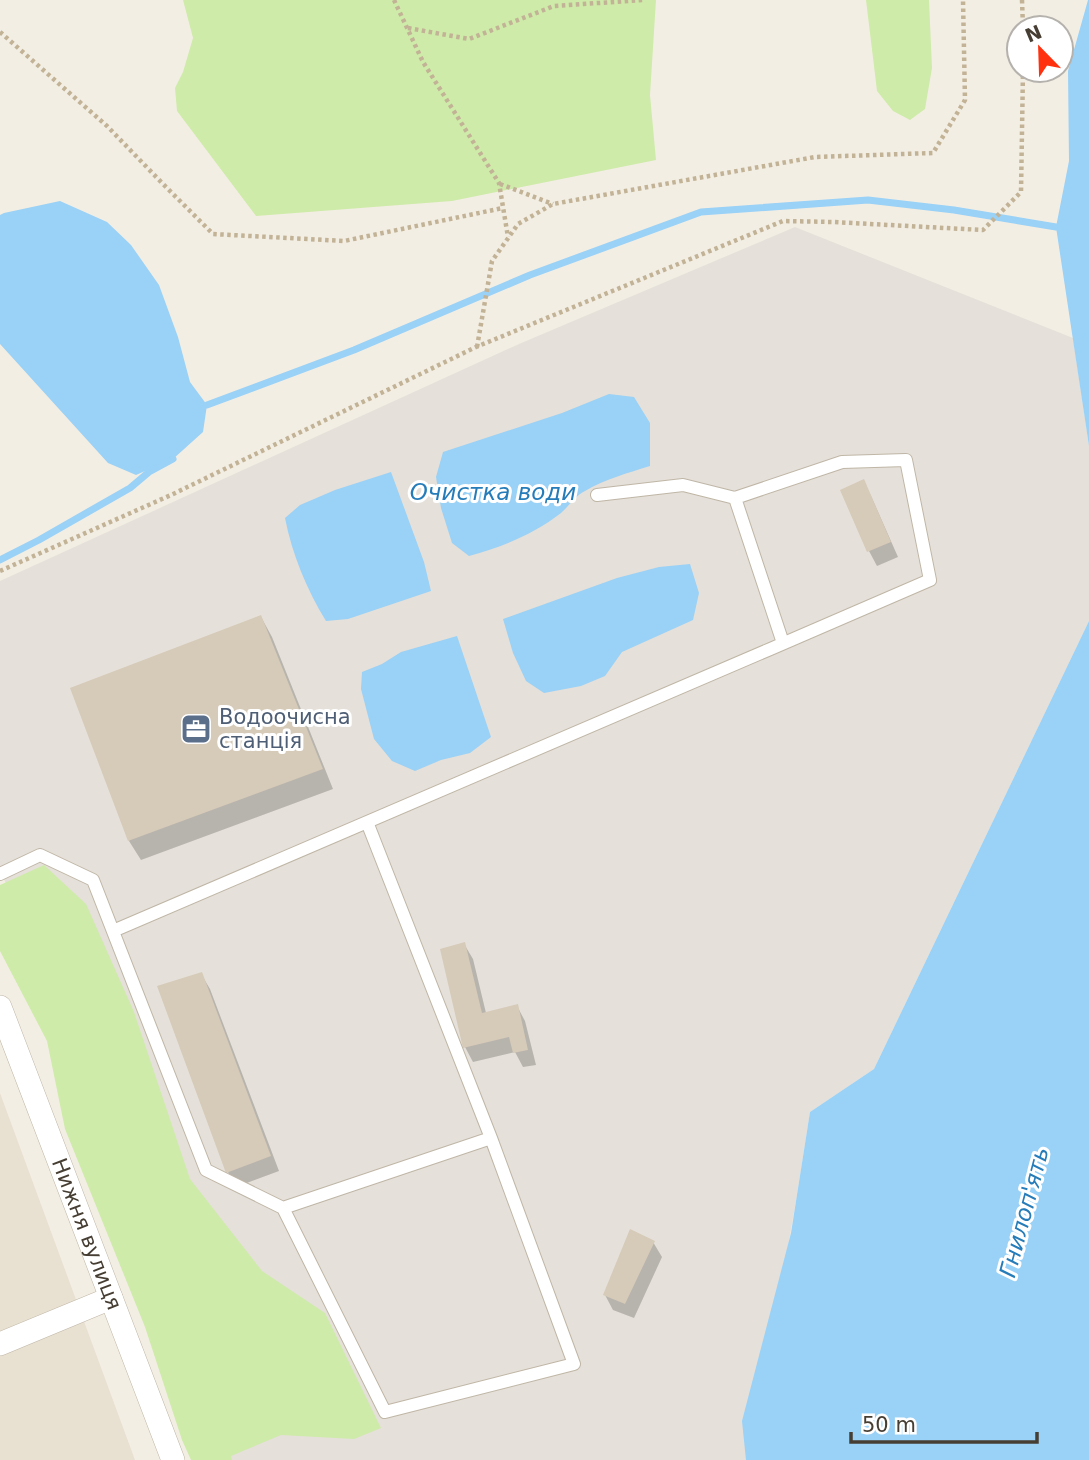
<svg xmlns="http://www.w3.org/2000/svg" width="1089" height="1460" font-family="'DejaVu Sans',sans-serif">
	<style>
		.residential { fill: #e8e0d1 }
		.industrial { fill: #e5e0d9 }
		.green { fill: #ceeba9 }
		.water { fill: #9ad1f6 }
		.shadow { fill: #0003 }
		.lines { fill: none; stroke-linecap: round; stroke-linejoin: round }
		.stream { stroke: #9ad1f6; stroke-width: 7 }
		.building { fill: #d6cab8 }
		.lane-casing { stroke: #bfb6a6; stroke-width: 14 }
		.street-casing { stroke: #bfb6a6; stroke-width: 24 }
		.path { stroke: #c2b296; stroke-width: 4.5; stroke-dasharray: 3.5 3.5; stroke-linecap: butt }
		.lane { stroke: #fff; stroke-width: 12 }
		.street { stroke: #fff; stroke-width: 23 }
		.labels { text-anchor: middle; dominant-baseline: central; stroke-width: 6; stroke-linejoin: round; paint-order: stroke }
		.service-label { font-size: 21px; fill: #4e5e75; stroke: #fff; text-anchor: start }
		.street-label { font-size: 21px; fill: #463e33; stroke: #fff }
		.water-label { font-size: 23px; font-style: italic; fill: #257cb9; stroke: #fff }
	</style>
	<rect width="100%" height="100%" fill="#f3eee4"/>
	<path class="residential" d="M0,1093L135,1460H0Z"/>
	<path class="industrial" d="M795,227L1073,338L1089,446V621L874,1069L810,1112L796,1201L751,1460H217L37,954L0,870V581L519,344Z"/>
	<path class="green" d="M183,0H656L650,95L656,160L452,201L256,216L177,111L175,88L183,72L193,38Z
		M866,0H929L932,68L925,109L910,120L893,111L877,91Z
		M44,865L86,904L134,1012L190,1179L262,1271L325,1313L381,1428L354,1439L281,1435L231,1456L232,1460H191L182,1440L145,1327L65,1129L47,1041L0,951V885Z"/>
	<path class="water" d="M1088,0H1089V446L1056,227L1069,161L1068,71Z
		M60,201L107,222L131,245L159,285L178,337L190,382L207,405L203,432L173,459L136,475L108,463L0,344V215L4,213Z
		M609,394L634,397L650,423V466C628,473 605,479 585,491C575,496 569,506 561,513C534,534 502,547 469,556L452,543L441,508L436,477L443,452L562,413Z
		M391,472L424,562L431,591L348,619L326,621C307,590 292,554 285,518L300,505L335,490Z
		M690,564L699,593L693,620L622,652L605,676L581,686L544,693L526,681L513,653L503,619L617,578L659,567Z
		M1089,621V1460H746L742,1421L791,1233L810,1112L874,1069Z
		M457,636L491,737L470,753L441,760L415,771L392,761L374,739L361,689L362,672L382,664L401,652Z"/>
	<path class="shadow" d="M863,481L871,496L898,557L877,566L869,551L842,490Z
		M261,617L272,637L333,789L141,860L129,841Z
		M464,944L473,959L486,1013L517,1006L525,1021L536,1065L523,1067L515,1052L473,1062L465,1047Z
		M201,974L210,989L279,1171L236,1187L228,1172Z
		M653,1242L662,1257L634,1318L613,1310L605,1295Z"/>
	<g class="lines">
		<path class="stream" d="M207,405L354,350L530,275L701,212L868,200L954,210L1056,227
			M0,560L39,540L130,488L149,472L173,459"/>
	</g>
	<path class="building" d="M864,479L891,542L867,552L840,490Z
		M261,615L323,769L128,841L70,688Z
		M465,942L482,1013L518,1004L528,1050L513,1053L509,1037L463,1048L440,949Z
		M202,972L271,1156L226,1173L157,986Z
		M630,1229L655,1241L625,1304L603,1295Z"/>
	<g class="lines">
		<g class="lane-casing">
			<path id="lane" d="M597,495L683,485L735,498
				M0,874L40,855L93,880L206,1170L283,1208L385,1412L574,1364L491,1138L367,822
				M113,931C385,814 658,698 930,580L906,460L842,462L735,498L783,643
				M283,1208L491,1138"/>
		</g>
		<g class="street-casing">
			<g id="street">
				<path id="s1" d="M0,1007L173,1460"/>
				<path d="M0,1344L111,1298"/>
			</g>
		</g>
		<path class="path" d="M394,0L423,62L499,183L508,237
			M1022,0L1023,28
			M408,28L469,39L554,6L643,0
			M0,32L107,126L163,184L213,234L344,241L503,208
			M500,184L553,204
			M477,347L492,261L518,224L553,204L815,157L933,153L965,100L963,0
			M0,571L171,495L476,347L783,221L833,222L983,230L1021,192L1023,70"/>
		<use href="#lane" class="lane"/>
		<use href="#street" class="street"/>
	</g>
	<defs>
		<g id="office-square" transform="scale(1.575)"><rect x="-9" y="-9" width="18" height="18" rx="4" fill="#5c6f8a" stroke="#fff"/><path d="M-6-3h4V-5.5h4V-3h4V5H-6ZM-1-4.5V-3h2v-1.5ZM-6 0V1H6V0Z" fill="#fff"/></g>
	</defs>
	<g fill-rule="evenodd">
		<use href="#office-square" x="196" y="729"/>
	</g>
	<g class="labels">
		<g class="service-label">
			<text x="219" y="717">Водоочисна<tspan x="219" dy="24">станція</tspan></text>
		</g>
		<g class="street-label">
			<text stroke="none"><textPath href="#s1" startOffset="243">Нижня вулиця</textPath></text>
		</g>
		<g class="water-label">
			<text x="493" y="492">Очистка води</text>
			<text transform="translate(1024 1212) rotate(-75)">Гнилоп'ять</text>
		</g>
	</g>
	<g transform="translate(1040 49) rotate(337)"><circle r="33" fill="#ffffff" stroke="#b5b2ad" stroke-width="2"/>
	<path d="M0-5L12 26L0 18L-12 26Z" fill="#ff310f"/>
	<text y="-10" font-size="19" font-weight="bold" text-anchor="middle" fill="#463e33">N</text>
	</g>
	<path d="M851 1432v10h186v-10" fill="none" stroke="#463e33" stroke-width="3.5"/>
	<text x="862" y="1432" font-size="21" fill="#463e33" stroke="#ffffff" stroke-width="5" paint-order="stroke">50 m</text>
</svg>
